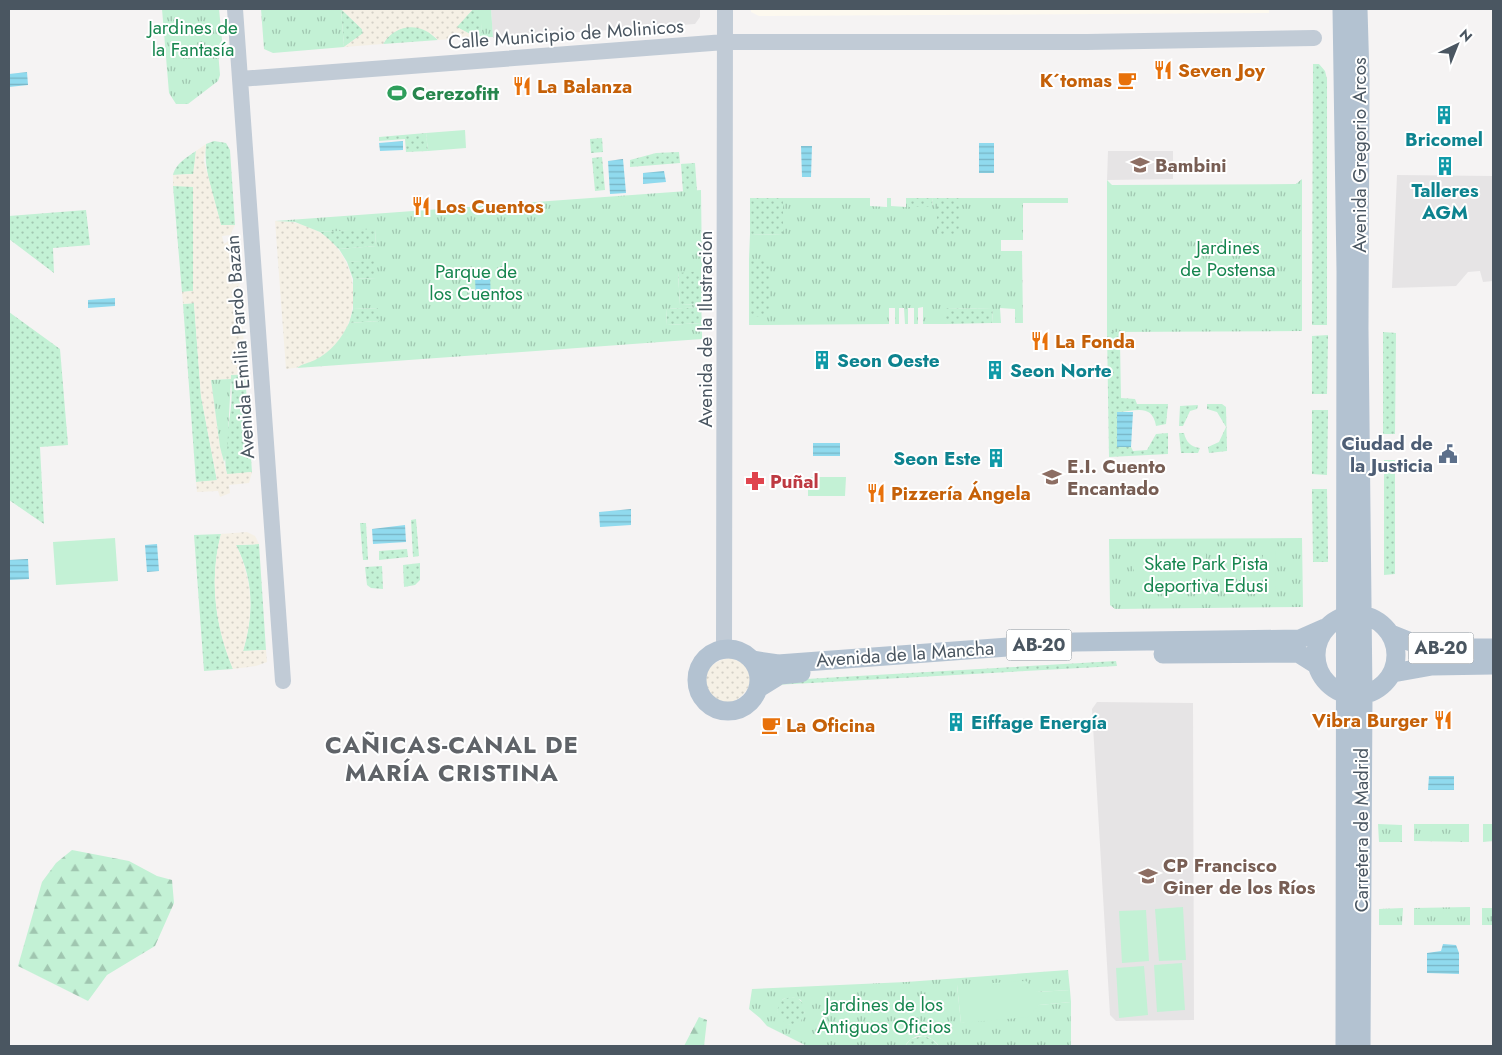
<svg xmlns="http://www.w3.org/2000/svg" width="1502" height="1055" font-family="Jost,sans-serif">
	<style>
		.commercial { fill: #fdf9ef }
		.education { fill: #e6e4e5 }
		.grass { fill: url(#grass-dots) }
		.forest { fill: url(#forest-firs) }
		.sand { fill: url(#sand-dots) }
		.park { fill: url(#park-tufts); fill-rule: evenodd }
		.pitch { fill: #c3f1d5 }
		.water { fill: url(#water-rules) }
		.lines { fill: none; stroke-linecap: round; stroke-linejoin: round }
		.secondary { stroke: #c1cbd6; stroke-width: 16 }
		.primary { stroke: #b3c2d1; stroke-width: 19 }
		.labels { text-anchor: middle; dominant-baseline: central; stroke-width: 4; stroke-linejoin: round; paint-order: stroke }
		.shield { fill: #fff; stroke: #808990; stroke-width: 1 }
		.shield-label { font-size: 18px; font-weight: bold; fill: #4a5661 }
		.park-label { font-size: 19px; fill: #17864f; stroke: #fff }
		.street-label { font-size: 19px; fill: #4a5661; stroke: #fff }
		.food-label { font-size: 19px; font-weight: bold; fill: #c56008; stroke: #fff; text-anchor: start }
		.leisure-label { font-size: 19px; font-weight: bold; fill: #27864d; stroke: #fff; text-anchor: start }
		.culture-label { font-size: 19px; font-weight: bold; fill: #0d838f; stroke: #fff; text-anchor: start }
		.education-label { font-size: 19px; font-weight: bold; fill: #785e54; stroke: #fff; text-anchor: start }
		.service-label { font-size: 19px; font-weight: bold; fill: #4e5e75; stroke: #fff; text-anchor: end }
		.health-label { font-size: 19px; font-weight: bold; fill: #be3a42; stroke: #fff; text-anchor: start }
		.district-label { font-size: 24px; font-weight: bold; letter-spacing: 1px; fill: #5f6368; stroke: #fff }
	</style>
	<defs>
		<pattern id="grass-dots" width="8" height="8" patternUnits="userSpaceOnUse" patternTransform="scale(1.25)"><rect width="8" height="8" fill="#c3f1d5"/><path d="M2 2h.1M6 6h.1" fill="none" stroke="#a0c6b0" stroke-width="1.8" stroke-linecap="round"/></pattern>
		<pattern id="forest-firs" width="22" height="20" patternUnits="userSpaceOnUse" patternTransform="scale(1.25)"><rect width="22" height="20" fill="#c3f1d5"/><path d="M5 1l3.5 6h-7zM16 11l3.5 6h-7z" fill="#a0c6b0"/></pattern>
		<pattern id="sand-dots" width="8" height="8" patternUnits="userSpaceOnUse" patternTransform="scale(1.25)"><rect width="8" height="8" fill="#f5f0e5"/><path d="M2 2h.1M6 6h.1" fill="none" stroke="#d4d0c7" stroke-width="1.8" stroke-linecap="round"/></pattern>
		<pattern id="park-tufts" width="24" height="20" patternUnits="userSpaceOnUse" patternTransform="scale(1.25)"><rect width="24" height="20" fill="#c3f1d5"/><path d="M3 7l-1-3M5 7V3M7 7l1-3M15 17l-1-3M17 17v-4M19 17l1-3" fill="none" stroke="#a0c6b0"/></pattern>
		<pattern id="water-rules" width="6" height="5" patternUnits="userSpaceOnUse" patternTransform="scale(1.25)"><rect width="6" height="5" fill="#90daee"/><path d="M0 2.5h6" fill="none" stroke="#78b4c4"/></pattern>
	</defs>
	<rect width="100%" height="100%" fill="#f5f3f3"/>
	<path class="commercial" d="M751,9H1269V13L759,16L751,12Z"/>
	<path class="education" d="M491,9H700V17L695,24L493,38Z
		M1108,151H1173V179L1107,180Z
		M1397,175L1493,176V281L1483,282L1480,271L1468,272L1456,286L1392,288Z
		M1097,702L1193,703L1194,1020L1116,1021L1110,1015L1092,709Z"/>
	<path class="grass" d="M341,9L362,29L363,34L344,47Z
		M473,9H481L482,37L470,34L456,27Z
		M414,26L425,29L438,40L383,44C390,32 400,27 414,26Z
		M1313,64H1319L1325,71L1327,79V325H1312Z
		M426,133L428,151L406,152L405,139L379,141V137Z
		M602,138L603,152L591,153L590,139Z
		M214,141L226,143L230,150L235,225L221,226C215,198 203,172 206,144Z
		M196,151L194,174L173,175C176,163 186,158 196,151Z
		M679,152L680,163L630,167V160L656,153Z
		M602,157L605,190L595,191L592,158Z
		M695,163L697,191L683,192L681,164Z
		M173,186H193V291L182,292Z
		M750,198H783V235L750,234Z
		M909,198H933L932,207H909Z
		M937,198H961V234H937Z
		M86,210L90,245L53,248L54,273L9,239V216Z
		M375,228L376,246L339,249L320,232Z
		M770,258V317H749V259Z
		M376,260V278L353,279L347,262Z
		M701,270L702,304L680,305L678,272Z
		M194,303L201,396L217,481L196,482L183,304Z
		M701,307L702,323L667,325L666,309Z
		M379,308V321L349,323L353,309Z
		M945,308L993,309L992,323L945,324Z
		M9,312L60,349L68,445L40,447L44,524L9,500Z
		M1107,332H1126V340L1120,342L1121,398L1135,399L1137,404H1168L1166,424L1156,426C1152,402 1134,412 1117,412V447H1131L1133,451L1147,450L1156,434L1168,433V454L1109,457Z
		M1383,332L1396,333L1395,434H1383Z
		M1328,335L1327,394H1312V336Z
		M245,374L252,472L227,475C220,443 237,408 230,375Z
		M1207,404H1222L1226,407L1227,451L1209,453L1208,447L1219,442L1226,427L1217,412L1207,409Z
		M1198,405L1197,409L1190,411L1183,426H1179L1180,406Z
		M1312,410H1328L1327,475L1312,474Z
		M1179,433H1184C1186,442 1191,447 1200,448L1198,453H1181Z
		M1384,460H1395V574L1384,575Z
		M1312,489H1327L1328,562H1313Z
		M416,519L419,556L413,557L411,520Z
		M360,523H366L368,560H363Z
		M221,534C209,579 215,626 233,669L204,671L194,535Z
		M259,544L266,650L243,651C254,614 254,580 236,545Z
		M407,549L408,557L379,560V551Z
		M420,563V580L415,585L404,587L403,565Z
		M382,566L383,589L371,588L367,585L365,567Z
		M1116,661L1117,666L775,685L789,680Z
		M777 1011a14 14 0 1 1 28 0a14 14 0 1 1-28 0Z
		M923,1036L932,1039L939,1046H905L911,1039Z"/>
	<path class="forest" d="M72,850L129,861L157,876L172,880L174,903L155,946L107,975L88,1001L18,966L42,882L56,863Z
		M699,1017L707,1020L704,1046H684Z"/>
	<path class="sand" d="M341,9H473L457,27L470,34L482,37L438,40C421,22 396,23 383,44L344,47L363,33L362,29Z
		M206,144L204,161L221,225H235L230,235L222,236L224,244L236,236L245,359L233,356V364H240L245,374L231,375V379L211,380L220,447L227,474L252,472L249,483L229,485L230,493L220,497L218,491L197,492L196,482L217,480L201,396L194,303L183,304L182,292L193,291V187L173,186V175L193,174L196,151Z
		M275,221C375,219 380,361 286,369Z
		M247,532L255,536L259,544L236,545C253,580 254,614 243,651L266,650L267,662L256,666L233,669C215,626 209,579 221,534Z
		M730,658C783,672 719,732 706,686C702,670 715,660 730,658Z"/>
	<path class="park" d="M162,9H219L222,40L218,51L220,75L218,81L188,104H176L169,93Z
		M261,9H341L344,47L273,53L264,49Z
		M480,9H491L493,37H482Z
		M1302,179V331L1107,332V180L1112,185L1296,184Z
		M701,190L702,271L678,273L680,305L702,304V307L666,309L667,325L702,323V339L297,368C301,364 309,363 315,360C331,352 341,339 349,323L379,321L378,308L353,309V279L376,278V261L347,262L339,249L376,246L375,229L320,232L295,222L275,221Z
		M783,198H870V206L887,207V198H891V206L906,207V198H909V207H932L933,198H937V234H961V198H1068V203H1023V240H1001V251H1022L1023,323H1015V309L1000,308L1001,323H992L993,309L945,308V324H923V307L918,308V324H914V308H908V324H905L904,308H899V324H895V308H889V324L749,325V317L770,316V259H749L750,234L783,235Z
		M231,379L227,452L224,462L220,447L211,380Z
		M1302,538L1303,607L1115,609L1110,605L1109,539Z
		M1378,824L1402,825V842H1379Z
		M1414,824H1469V842L1414,841Z
		M1483,824H1493V841L1483,842Z
		M1470,907V925H1414V908Z
		M1403,908L1402,925H1379V909Z
		M1482,908H1493V925H1482Z
		M1068,970L1070,990L1037,992L957,985L961,1023L1039,1005L1071,1002V1046H939C929,1033 914,1032 905,1046H807L767,1026L760,1018L749,1009L752,989L906,982ZM792,997L801,1000L805,1012L801,1021L790,1025L780,1019L777,1010L783,999Z"/>
	<path class="pitch" d="M465,130L466,148L428,151L426,133Z
		M808,477H846L845,496H808Z
		M115,538L118,581L56,585L53,542Z
		M1263,544H1275L1276,602H1263Z
		M1134,554H1206V592H1134Z
		M1183,907L1186,960L1159,961L1155,909Z
		M1146,910L1149,961L1122,963L1119,911Z
		M1182,963L1185,1010L1157,1012L1154,965Z
		M1144,966L1148,1015L1119,1018L1116,968Z
		M1026,981L1037,992L1070,990L1071,1002L1039,1005L1028,1017L961,1023L957,985Z"/>
	<path class="water" d="M27,72L28,85L9,87V74Z
		M403,141V150L380,151L379,143Z
		M979,143H994V173H979Z
		M801,146H812L811,177H802Z
		M623,159L626,193L610,194L608,161Z
		M664,171L666,182L643,184V173Z
		M490,277L491,298L476,299L475,278Z
		M115,298V306L88,308V300Z
		M1117,412H1133L1131,447H1117Z
		M813,443H840V456H813Z
		M631,509V525L600,527L599,512Z
		M405,525L406,542L373,544L372,529Z
		M157,544L159,571L147,572L145,545Z
		M28,559L29,579L9,580V560Z
		M1429,776H1454V790H1428Z
		M1443,944L1456,945L1459,953V974L1427,973V953L1441,951Z"/>
	<g class="lines">
		<path class="secondary" d="M235,9L283,681
			M240,79L725,42H1087L1314,38
			M724,649L725,9"/>
		<path class="primary" d="M1342,9L1346,271L1345,1046
			M1358,9L1360,77L1359,329L1363,695L1361,1046
			M1316 655a40 40 0 1 1 80 0a40 40 0 1 1-80 0Z
			M1391,634L1426,648H1493
			M697 680a31 31 0 1 1 62 0a31 31 0 1 1-62 0Z
			M1163,654L1298,653L1317,665
			M752,660L778,664L1075,642L1300,639L1325,628
			M1393,673L1432,666L1493,665
			M759,688L780,675L801,673"/>
	</g>
	<defs>
		<g id="restaurant-bare" transform="scale(1.5)"><path d="M-5-6h1v4h1v-4h1v4h1v-4h1v5L-1.5 .5V6h-2V.5L-5-1ZM5-6V6H3V1.5H1.5Q1.5-4 5-6Z" fill="#e8710a" stroke="#fff" stroke-width="2.5" paint-order="stroke"/></g>
		<g id="cafe-bare" transform="scale(1.5)"><path d="M-5.5-4.5H6V0H3Q3 3.5 0 3.5H-2.5Q-5.5 3.5-5.5 0ZM3-3.2v2h1.7v-2ZM-6 4.5H4V6H-6Z" fill="#e8710a" stroke="#fff" stroke-width="2.5" paint-order="stroke"/></g>
		<g id="stadium-bare" transform="scale(1.5)"><path d="M0-5a6.5 5 0 1 0 0 10a6.5 5 0 1 0 0-10ZM-3.5-1.8h7v3.6h-7Z" fill="#2e9e5b" stroke="#fff" stroke-width="2.5" paint-order="stroke"/></g>
		<g id="building-bare" transform="scale(1.5)"><path d="M-4-6H4V6H1V3H-1V6H-4ZM-2.5-4.3h1.7v1.8h-1.7ZM.8-4.3h1.7v1.8H.8ZM-2.5-1h1.7V.8h-1.7ZM.8-1h1.7V.8H.8Z" fill="#0f9aa8" stroke="#fff" stroke-width="2.5" paint-order="stroke"/></g>
		<g id="school-bare" transform="scale(1.5)"><path d="M0-5L7-2L0 1L-7-2ZM-4 1L0 2.5L4 1V4Q0 6-4 4Z" fill="#8d6e63" stroke="#fff" stroke-width="2.5" paint-order="stroke"/></g>
		<g id="civic-bare" transform="scale(1.5)"><path d="M-.6-6.5H3V-4.5H.6V-3L4-1V1h2V6H-6V1h2V-1L-.6-3ZM-1.2 2.5V6h2.4V2.5Z" fill="#5c6f8a" stroke="#fff" stroke-width="2.5" paint-order="stroke"/></g>
		<g id="pharmacy-bare" transform="scale(1.5)"><path d="M-2-6h4v4h4v4h-4v4h-4v-4h-4v-4h4Z" fill="#e0444e" stroke="#fff" stroke-width="2.5" paint-order="stroke"/></g>
	</defs>
	<g fill-rule="evenodd">
		<use href="#restaurant-bare" x="1163" y="70"/>
		<use href="#cafe-bare" x="1127" y="80"/>
		<use href="#restaurant-bare" x="522" y="86"/>
		<use href="#stadium-bare" x="397" y="93"/>
		<use href="#building-bare" x="1444" y="115"/>
		<use href="#school-bare" x="1140" y="165"/>
		<use href="#building-bare" x="1445" y="166"/>
		<use href="#restaurant-bare" x="421" y="206"/>
		<use href="#restaurant-bare" x="1040" y="341"/>
		<use href="#building-bare" x="822" y="360"/>
		<use href="#building-bare" x="995" y="370"/>
		<use href="#civic-bare" x="1448" y="454"/>
		<use href="#building-bare" x="996" y="458"/>
		<use href="#school-bare" x="1052" y="477"/>
		<use href="#pharmacy-bare" x="755" y="481"/>
		<use href="#restaurant-bare" x="876" y="493"/>
		<use href="#restaurant-bare" x="1443" y="720"/>
		<use href="#building-bare" x="956" y="722"/>
		<use href="#cafe-bare" x="771" y="725"/>
		<use href="#school-bare" x="1148" y="876"/>
	</g>
	<g class="labels">
		<g class="shield">
			<rect x="1006.5" y="629.5" width="65" height="31" rx="4"/>
			<rect x="1408.5" y="632.5" width="65" height="31" rx="4"/>
		</g>
		<g class="shield-label">
			<text x="1039" y="645">AB-20</text>
			<text x="1441" y="648">AB-20</text>
		</g>
		<g class="park-label">
			<text x="193" y="27">Jardines de<tspan x="193" dy="22">la Fantasía</tspan></text>
			<text x="1228" y="247">Jardines<tspan x="1228" dy="22">de Postensa</tspan></text>
			<text x="476" y="271">Parque de<tspan x="476" dy="22">los Cuentos</tspan></text>
			<text x="1206" y="563">Skate Park Pista<tspan x="1206" dy="22">deportiva Edusi</tspan></text>
			<text x="884" y="1004">Jardines de los<tspan x="884" dy="22">Antiguos Oficios</tspan></text>
		</g>
		<g class="street-label">
			<text transform="translate(566 34) rotate(-4)">Calle Municipio de Molinicos</text>
			<text transform="translate(1359 155) rotate(-90)">Avenida Gregorio Arcos</text>
			<text transform="translate(705 329) rotate(-90)">Avenida de la Ilustración</text>
			<text transform="translate(240 347) rotate(-94)">Avenida Emilia Pardo Bazán</text>
			<text transform="translate(905 654) rotate(-4)">Avenida de la Mancha</text>
			<text transform="translate(1361 830) rotate(-90)">Carretera de Madrid</text>
		</g>
		<g class="food-label">
			<text x="1178" y="70">Seven Joy</text>
			<text x="1112" y="80" text-anchor="end">K´tomas</text>
			<text x="537" y="86">La Balanza</text>
			<text x="436" y="206">Los Cuentos</text>
			<text x="1055" y="341">La Fonda</text>
			<text x="891" y="493">Pizzería Ángela</text>
			<text x="1428" y="720" text-anchor="end">Vibra Burger</text>
			<text x="786" y="725">La Oficina</text>
		</g>
		<g class="leisure-label">
			<text x="412" y="93">Cerezofitt</text>
		</g>
		<g class="culture-label">
			<text x="1444" y="139" text-anchor="middle">Bricomel</text>
			<text x="1445" y="190" text-anchor="middle">Talleres<tspan x="1445" dy="22">AGM</tspan></text>
			<text x="837" y="360">Seon Oeste</text>
			<text x="1010" y="370">Seon Norte</text>
			<text x="981" y="458" text-anchor="end">Seon Este</text>
			<text x="971" y="722">Eiffage Energía</text>
		</g>
		<g class="education-label">
			<text x="1155" y="165">Bambini</text>
			<text x="1067" y="466">E.I. Cuento<tspan x="1067" dy="22">Encantado</tspan></text>
			<text x="1163" y="865">CP Francisco<tspan x="1163" dy="22">Giner de los Ríos</tspan></text>
		</g>
		<g class="service-label">
			<text x="1433" y="443">Ciudad de<tspan x="1433" dy="22">la Justicia</tspan></text>
		</g>
		<g class="health-label">
			<text x="770" y="481">Puñal</text>
		</g>
		<g class="district-label">
			<text x="452" y="744">CAÑICAS-CANAL DE<tspan x="452" dy="28">MARÍA CRISTINA</tspan></text>
		</g>
	</g>
	<rect width="1502" height="1055" fill="none" stroke="#4a5661" stroke-width="20"/>
	<g transform="translate(1457 45) rotate(43)" stroke="#ffffff" stroke-width="4" paint-order="stroke">
	<path d="M0-4L9 19L0 12L-9 19Z" fill="#4a5661"/>
	<text y="-8" font-size="14" font-weight="bold" text-anchor="middle" fill="#4a5661">N</text>
	</g>
</svg>
